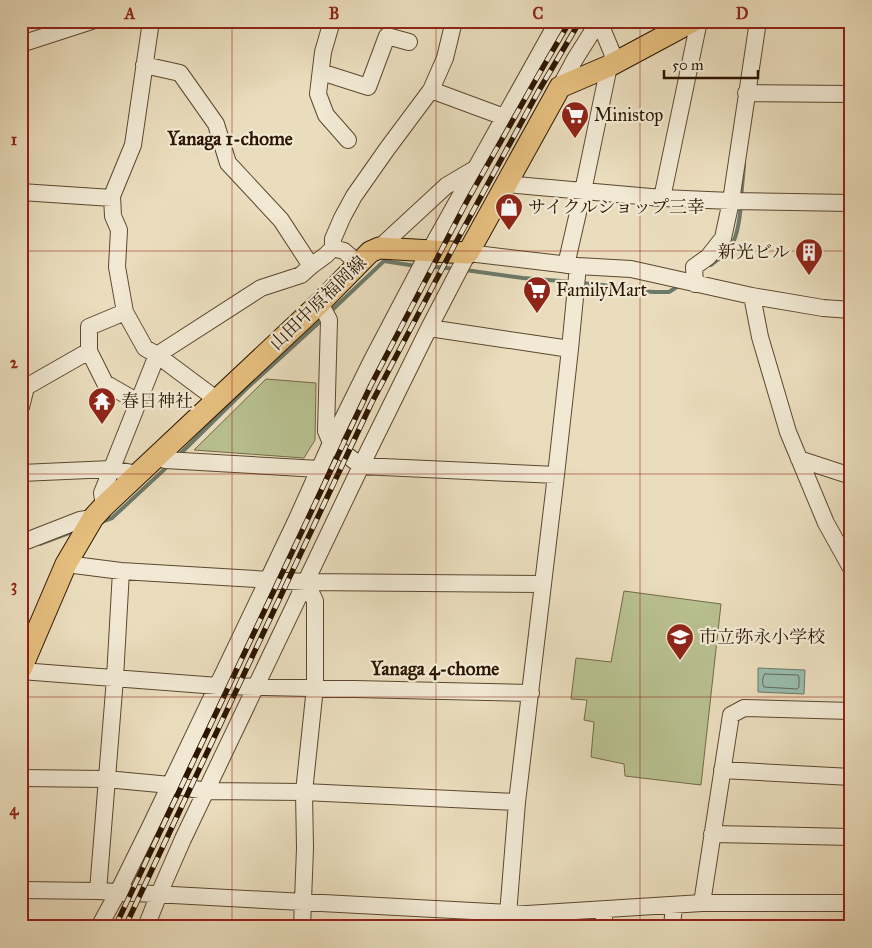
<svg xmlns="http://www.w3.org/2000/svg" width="872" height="948" font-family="'IM FELL Great Primer','Noto Serif JP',serif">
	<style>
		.green { fill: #b8c090; stroke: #726a48 }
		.water { fill: #98bcae; stroke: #6d7968 }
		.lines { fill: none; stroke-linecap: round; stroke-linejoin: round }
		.shore { stroke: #626857; stroke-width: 1 }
		.stream { stroke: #6d7968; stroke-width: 4 }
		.minor-casing { stroke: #5c472f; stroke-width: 18 }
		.major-casing { stroke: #2c1500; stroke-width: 23 }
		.minor { stroke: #f1e9d4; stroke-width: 16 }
		.major { stroke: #e5be7e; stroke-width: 21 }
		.rail-casing { stroke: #2c1500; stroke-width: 5.5 }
		.rail { stroke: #f1e9d4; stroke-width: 4; stroke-dasharray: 11; stroke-linecap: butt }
		.grid { fill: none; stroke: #8f2418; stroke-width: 1; stroke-opacity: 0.55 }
		.labels { text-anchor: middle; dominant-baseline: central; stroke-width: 4.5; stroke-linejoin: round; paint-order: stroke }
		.poi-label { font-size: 18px; fill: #2c1500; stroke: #f1e9d4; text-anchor: start }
		.street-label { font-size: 18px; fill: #2c1500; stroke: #f1e9d4 }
		.neighbourhood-label { font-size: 19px; font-weight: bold; fill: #2c1500; stroke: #f1e9d4 }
		.neatline { fill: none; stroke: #8f2418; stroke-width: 2 }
		.grid-label { font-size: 16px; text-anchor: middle; font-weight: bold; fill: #8f2418 }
	</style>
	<rect width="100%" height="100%" fill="#eaddbd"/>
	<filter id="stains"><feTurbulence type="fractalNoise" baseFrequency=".004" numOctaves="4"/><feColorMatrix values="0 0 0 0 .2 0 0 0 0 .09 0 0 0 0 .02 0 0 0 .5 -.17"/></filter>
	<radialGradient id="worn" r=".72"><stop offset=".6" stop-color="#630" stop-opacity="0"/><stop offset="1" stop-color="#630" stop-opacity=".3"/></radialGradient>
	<path class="green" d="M266,379L316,383L315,440L304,458L194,450Z
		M624,591L721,604L701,785L625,776L624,764L591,757L594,722L584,720L587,700L571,699L576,658L611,662Z"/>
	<path class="water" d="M758,668L805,670L804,694L758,692Z"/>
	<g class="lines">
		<path class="shore" d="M765,674L798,675L799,677V687L797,689L764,687C762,685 762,676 765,674Z"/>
		<path class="stream" d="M741,198L744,165
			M711,265C736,247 738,235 741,205
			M426,266L456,269
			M465,270L523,278L573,282
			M580,283L603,285L635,291L655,292H669L680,285
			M329,313L384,261L416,266
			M178,456L246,389L324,318
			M101,522L112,518L168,466
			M40,544L75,531"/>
		<g class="minor-casing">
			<path id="minor" d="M151,21L133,145L112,196L113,216L119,230L117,267L125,312L145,348L157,355L216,399
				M332,21L323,52L318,94L326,115L348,140
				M21,44L92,21
				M144,65L180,73L216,124L228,163L281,220L311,266
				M321,72L368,87L387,36L409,42
				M560,87L575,59L599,21
				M431,90L504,117
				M746,93L851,94
				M505,184L662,198L731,201L851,203
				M21,192L112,198
				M662,198L699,21
				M333,248L344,251L359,264
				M379,248L446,186L473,170
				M566,265L583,191L609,66L613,55L599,21
				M695,284L694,267L708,257L723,238L731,201L758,21
				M752,296L760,337L788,432L826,523L851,568
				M320,303L329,320L326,431L331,443L361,466L556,475
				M429,328L570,349
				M89,351L105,383L138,402
				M21,407L26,387L89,351V327L125,312
				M158,455L165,460L319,469
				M799,459L851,476
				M21,473L111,469L133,473L137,475
				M104,506L102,493L157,355L261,288L301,275L311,266L326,255L333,248V239L342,218L354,196L387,149L431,90L445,58L454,21
				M21,543L80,520L93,518
				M66,564L121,571L306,582L543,584
				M21,671L218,686L531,693
				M722,770L851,777
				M21,778L106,779L170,785L206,791L304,792L517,802
				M712,834L851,837
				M21,890L98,891L115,678L121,571
				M98,891L527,914L702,903H851
				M702,903L731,715L744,708L851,711
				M99,927L118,892L149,829L296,521L331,443L372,360L424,261L558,21
				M146,927L159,894L183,839L361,466L429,328L468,253L578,266L631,269L752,296L823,308L851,310
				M302,927L305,848L304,792L315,687V601L306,582
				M507,927L517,802L556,475L570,349L578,266
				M603,927L605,909
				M672,927L674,905"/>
		</g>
		<g class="major-casing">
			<path id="major" d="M21,669L66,564L93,518L104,506L320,303L370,252L379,248L468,253L560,87L609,66L693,21"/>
		</g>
		<use href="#minor" class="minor"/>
		<use href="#major" class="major"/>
		<g class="rail-casing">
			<path id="rail" d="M115,927L371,385L467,201L539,74L570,21
				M125,927L371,404L454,246L538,92L580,21"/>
		</g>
		<use href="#rail" class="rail"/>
	</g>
	<path class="grid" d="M232,21V927M436,21V927M640,21V927M21,251H851M21,474H851M21,697H851"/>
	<defs>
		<g id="supermarket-pin" transform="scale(1.4375)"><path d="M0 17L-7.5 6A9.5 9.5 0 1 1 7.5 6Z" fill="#8f2418" stroke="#f1e9d4"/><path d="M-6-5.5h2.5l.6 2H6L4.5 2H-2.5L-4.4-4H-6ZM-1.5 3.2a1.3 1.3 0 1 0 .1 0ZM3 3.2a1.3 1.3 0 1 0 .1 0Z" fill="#fff"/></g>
		<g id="shop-pin" transform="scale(1.4375)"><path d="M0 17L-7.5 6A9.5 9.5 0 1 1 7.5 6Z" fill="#8f2418" stroke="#f1e9d4"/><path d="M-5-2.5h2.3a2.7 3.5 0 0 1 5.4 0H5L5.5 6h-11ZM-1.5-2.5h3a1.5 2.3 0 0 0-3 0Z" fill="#fff"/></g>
		<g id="building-pin" transform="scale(1.4375)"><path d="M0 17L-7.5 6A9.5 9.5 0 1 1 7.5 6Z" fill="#8f2418" stroke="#f1e9d4"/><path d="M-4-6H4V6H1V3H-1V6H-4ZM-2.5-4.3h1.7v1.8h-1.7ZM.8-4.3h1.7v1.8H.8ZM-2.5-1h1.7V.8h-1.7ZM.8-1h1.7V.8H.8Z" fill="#fff"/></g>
		<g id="temple-pin" transform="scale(1.4375)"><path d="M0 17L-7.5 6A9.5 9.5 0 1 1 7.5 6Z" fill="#8f2418" stroke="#f1e9d4"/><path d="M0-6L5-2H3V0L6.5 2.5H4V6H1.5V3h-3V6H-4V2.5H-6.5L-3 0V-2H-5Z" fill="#fff"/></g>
		<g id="school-pin" transform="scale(1.4375)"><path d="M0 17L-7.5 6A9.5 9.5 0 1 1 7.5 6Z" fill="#8f2418" stroke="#f1e9d4"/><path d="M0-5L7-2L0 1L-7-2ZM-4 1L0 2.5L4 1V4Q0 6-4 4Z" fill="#fff"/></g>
	</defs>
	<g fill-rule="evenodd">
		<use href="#supermarket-pin" x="575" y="115"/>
		<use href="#shop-pin" x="509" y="207"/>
		<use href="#building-pin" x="809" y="252"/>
		<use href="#supermarket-pin" x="537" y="290"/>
		<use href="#temple-pin" x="102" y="401"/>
		<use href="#school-pin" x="680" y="637"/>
	</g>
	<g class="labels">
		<g class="poi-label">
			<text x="594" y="115">Ministop</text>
			<text x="528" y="207">サイクルショップ三幸</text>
			<text x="790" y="252" text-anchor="end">新光ビル</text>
			<text x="556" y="290">FamilyMart</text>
			<text x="121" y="401">春日神社</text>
			<text x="699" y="637">市立弥永小学校</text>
		</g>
		<g class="street-label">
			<text transform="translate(318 303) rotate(-44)">山田中原福岡線</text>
		</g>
		<g class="neighbourhood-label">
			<text x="230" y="138">Yanaga 1-chome</text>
			<text x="435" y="668">Yanaga 4-chome</text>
		</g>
	</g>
	<rect width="872" height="948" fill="none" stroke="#eaddbd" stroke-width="55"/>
	<path d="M664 70v8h94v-8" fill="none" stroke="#2c1500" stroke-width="2.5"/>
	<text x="672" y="70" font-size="15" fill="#2c1500" stroke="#f1e9d4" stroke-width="4" paint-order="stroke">50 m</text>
	<rect x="28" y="28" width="816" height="892" class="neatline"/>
	<g class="grid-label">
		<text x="130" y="19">A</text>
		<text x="334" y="19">B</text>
		<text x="538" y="19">C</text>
		<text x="742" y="19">D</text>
		<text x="14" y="145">1</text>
		<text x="14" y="368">2</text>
		<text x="14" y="591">3</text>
		<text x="14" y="815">4</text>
	</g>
	<rect width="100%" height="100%" filter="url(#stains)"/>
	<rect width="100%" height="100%" fill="url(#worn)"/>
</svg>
